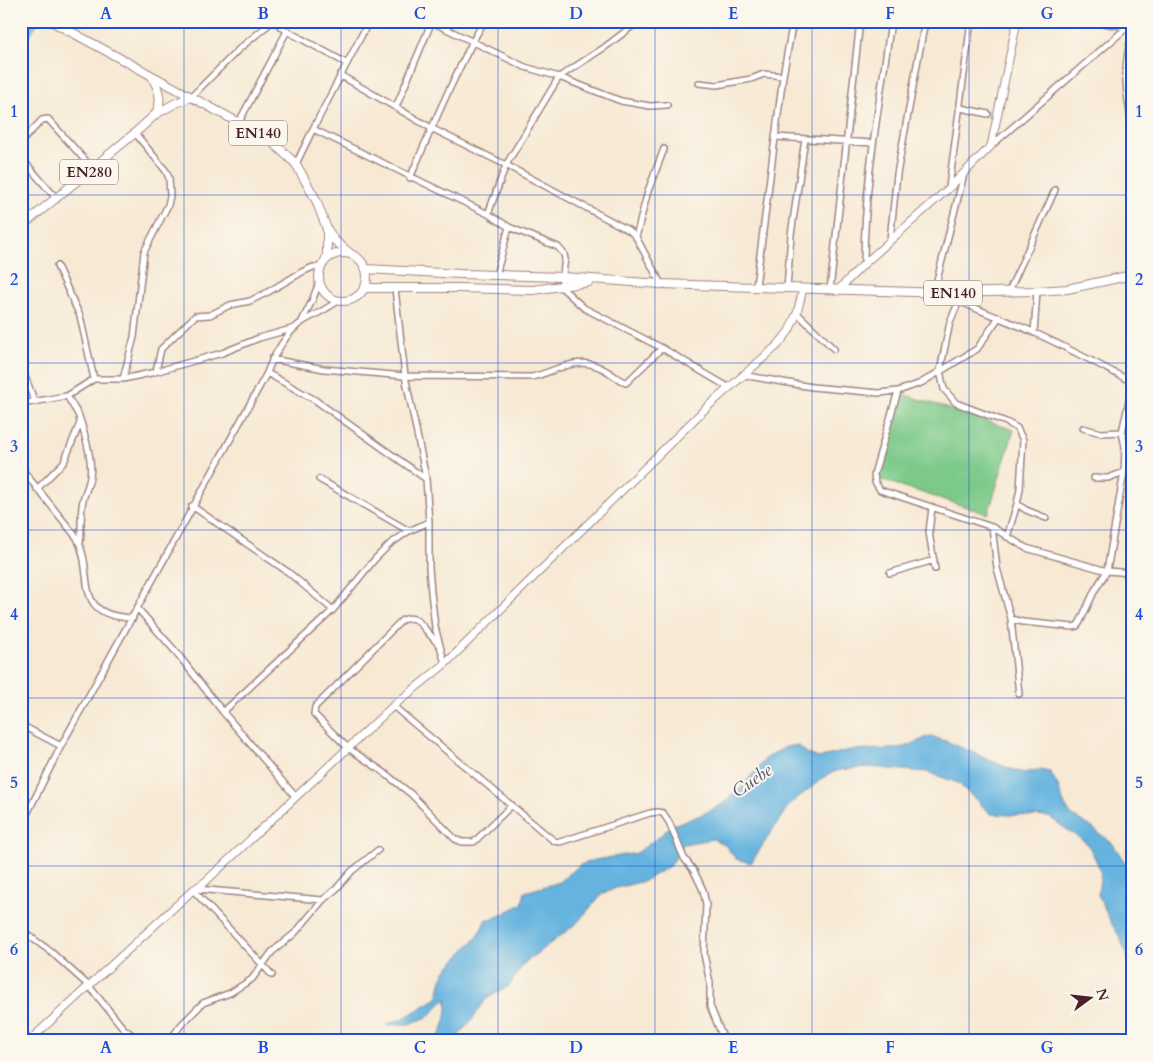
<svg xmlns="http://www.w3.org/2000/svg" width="1153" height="1061" font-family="Cardo,serif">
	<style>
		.green { fill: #7cc989; stroke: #63745a }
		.water { fill: #65b4df; stroke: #586a85 }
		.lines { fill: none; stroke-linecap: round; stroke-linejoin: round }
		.river { stroke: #65b4df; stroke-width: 11 }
		.street-casing { stroke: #a08480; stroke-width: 8 }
		.secondary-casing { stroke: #a08480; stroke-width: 9 }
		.primary-casing { stroke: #a08480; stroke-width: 10 }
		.street { stroke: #fff; stroke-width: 5 }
		.secondary { stroke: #fff; stroke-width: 7 }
		.primary { stroke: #fff; stroke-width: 8 }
		.grid { fill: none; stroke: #1d4ed8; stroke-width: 1; stroke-opacity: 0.55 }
		.labels { text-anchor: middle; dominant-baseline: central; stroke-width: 4; stroke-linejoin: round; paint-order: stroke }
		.shield { fill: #fbf7ec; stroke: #7f6065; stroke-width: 1 }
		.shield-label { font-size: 15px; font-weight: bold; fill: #4a1f2b }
		.water-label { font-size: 18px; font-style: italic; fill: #53536a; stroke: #fbf7ec }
		.neatline { fill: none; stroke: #1d4ed8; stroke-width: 2 }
		.grid-label { font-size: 16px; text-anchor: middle; font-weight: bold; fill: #1d4ed8 }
	</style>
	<rect width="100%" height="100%" fill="#fbf7ec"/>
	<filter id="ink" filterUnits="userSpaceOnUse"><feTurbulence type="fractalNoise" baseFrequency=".02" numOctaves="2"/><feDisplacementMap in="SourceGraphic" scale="10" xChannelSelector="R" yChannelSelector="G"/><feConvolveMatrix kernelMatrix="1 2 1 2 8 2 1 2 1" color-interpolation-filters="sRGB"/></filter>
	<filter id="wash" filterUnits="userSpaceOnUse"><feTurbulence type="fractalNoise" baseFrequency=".0096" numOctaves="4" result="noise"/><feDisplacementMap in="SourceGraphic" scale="20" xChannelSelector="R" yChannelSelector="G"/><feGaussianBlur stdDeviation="1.12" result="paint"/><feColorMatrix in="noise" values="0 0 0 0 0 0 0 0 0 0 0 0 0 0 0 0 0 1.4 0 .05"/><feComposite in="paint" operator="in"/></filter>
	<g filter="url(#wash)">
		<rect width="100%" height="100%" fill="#f7e9d4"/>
		<path class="green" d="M903,394L1014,430L988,514L876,478Z"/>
		<path class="water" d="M929,736C961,744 988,762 1020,772C1026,774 1032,770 1039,770C1042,770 1047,772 1050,772L1057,784L1063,802L1071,815L1090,826L1113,844L1132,874V982L1129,961L1120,937L1111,923L1098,895L1101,871L1088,844L1049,817L991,814L958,783L927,772L867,767L840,770L828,774L789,805L751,863L736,859L725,845L713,839L683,844L671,865L644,881L616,888L602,894L576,924L524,963L509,986L486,999L474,1017L455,1040H437C444,1026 449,1014 446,998L428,1017L409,1024L386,1025L404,1018L437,998L444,972L478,936L486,919H493L522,904L525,892L560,882L580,865L595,860L637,853L661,835L670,826L701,815L721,805L741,788L767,757L786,747L797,745L808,754L818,758L850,750L892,749L908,746Z"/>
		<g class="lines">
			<path class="river" d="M21,36L27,31L33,21"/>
		</g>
	</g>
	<g filter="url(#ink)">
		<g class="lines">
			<g class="street-casing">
				<path id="street" d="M274,21L287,31
					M1090,21L1127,27L1132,34
					M432,22L525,67L559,77L621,101L650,106L667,105
					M1132,37C1122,65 1126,95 1132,123
					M340,75L431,128L506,165L630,231L636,237L661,284
					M699,83L717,85L751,79L764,74L783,76
					M191,97L239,49L273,21
					M396,107L432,21
					M961,108L988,114
					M239,122L287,31L346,63
					M313,129L369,21
					M775,137L873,143
					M21,142L42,120L48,119L93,169
					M991,146L1132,23
					M21,158L57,199
					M296,164L313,129L488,214L509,227L558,247L564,254L565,259L561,287L584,308L662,348L728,387
					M410,178C433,125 456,71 484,21
					M949,187L971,21
					M488,214L506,165L559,77L605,47L639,21
					M636,237L648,191L664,149
					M890,240L897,174L925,21
					M864,264C864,182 880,102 891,21
					M57,266L80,316L94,379
					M496,275L509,227
					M756,286L783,76L793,21
					M787,288L791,235L805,139
					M395,289L405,376L426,478
					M830,290L860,21
					M1009,291L1055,190
					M934,292L964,174
					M946,294C974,310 1005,319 1035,333C1068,348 1100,365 1132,382
					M959,301L950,322L940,371L944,389L956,403L1006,422L1017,428L1023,440L1020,489L1017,504L1026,510L1046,518
					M797,313L834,349
					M301,323L312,301L320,280
					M1034,333L1037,291
					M272,359L324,369L405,376L532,377C554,372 576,356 599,367C609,371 617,379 626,383L662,348
					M156,371L161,349L195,316L210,315L230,305L250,301L268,292L302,272L313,267L321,268
					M267,373L315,400L426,479L429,522V567L431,592L435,627L445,664
					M742,375L812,387L879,393L898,391L921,383L977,349L999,317
					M21,376L26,379L34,400
					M123,379L134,337L144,252L168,205L170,196L169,178L166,171L135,133
					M898,391L874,474L875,482L880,490L992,527
					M21,404L67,396L94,379H123L151,373L222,353L259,338L295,328
					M1083,428L1101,433L1122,432
					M21,468L77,538C96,576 70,616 133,618
					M1094,478H1108L1124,472
					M319,479L409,531
					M37,489L64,462L80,423L79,416L67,396
					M192,506L288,572L333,610
					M932,508L929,532L935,569
					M1007,537L1017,504
					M80,543C82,529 80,514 83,500C85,492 89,485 90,477C93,459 85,437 80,419
					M890,573L934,560
					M138,609L176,652L223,712L295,796
					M1011,619L1023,622L1073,627L1077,626L1080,622L1095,590L1107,571L1124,472L1125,447L1122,432L1132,388
					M439,645L418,621C412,617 408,618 402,620L315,707L314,714L348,748L382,771L411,794L455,839L462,842H474L512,805
					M1019,694L1011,619L997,568L992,527L1026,548L1107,571L1132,573
					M393,706L554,841L560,842L650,813L658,812L663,813L669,822L684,858L694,871L703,890L706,904L704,954L710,983V1006L724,1040
					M223,712L333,610L375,559L390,544L409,531L429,522
					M21,725L61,746
					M21,826L61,746L267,373C273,356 287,332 302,322C315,314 328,309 339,300
					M196,889L323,900
					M193,890L272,975
					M21,930L50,951L89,986L124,1029L140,1040
					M170,1040L181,1025L203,1003L230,993L252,979L272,952L295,933L323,900L336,889L352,871L378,850"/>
			</g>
			<g class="secondary-casing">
				<path id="secondary" d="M837,291L864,264L949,188L991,146L1017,21
					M30,1040L193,890L205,882L393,706L445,664L706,408L778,345L789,331L797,313L803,289"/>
			</g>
			<g class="primary-casing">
				<path id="primary" d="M51,21L269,139L296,164L316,200L327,229L334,240L351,254
					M152,77C159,89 163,101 156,113
					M21,227L135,133L156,114L174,104L191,97
					M319 277a24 24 0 1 1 48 0a24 24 0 1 1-48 0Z
					M325,261L327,255V231
					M366,269L461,274L563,277L661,284L945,293L1037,291L1067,289L1132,275
					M365,288H456L533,290L589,282"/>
			</g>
			<use href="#street" class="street"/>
			<use href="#secondary" class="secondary"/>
			<use href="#primary" class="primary"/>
		</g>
	</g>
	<path class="grid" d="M184,21V1040M341,21V1040M498,21V1040M655,21V1040M812,21V1040M969,21V1040M21,195H1132M21,363H1132M21,530H1132M21,698H1132M21,866H1132"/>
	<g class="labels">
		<g class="shield">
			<rect x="229" y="120.5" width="58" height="25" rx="4"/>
			<rect x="60" y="159.5" width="58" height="25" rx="4"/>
			<rect x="924" y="280.5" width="58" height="25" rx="4"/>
		</g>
		<g class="shield-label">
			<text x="258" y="133">EN140</text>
			<text x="89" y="172">EN280</text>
			<text x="953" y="293">EN140</text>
		</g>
		<g class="water-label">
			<text transform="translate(752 781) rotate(-35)">Cuebe</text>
		</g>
	</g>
	<rect width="1153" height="1061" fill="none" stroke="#fbf7ec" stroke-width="55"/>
	<g transform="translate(1090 998) rotate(75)" stroke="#fbf7ec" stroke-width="4" paint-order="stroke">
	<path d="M0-4L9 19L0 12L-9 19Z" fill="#4a1f2b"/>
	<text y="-8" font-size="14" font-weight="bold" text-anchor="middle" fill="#4a1f2b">N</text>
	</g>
	<rect x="28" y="28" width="1098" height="1006" class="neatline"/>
	<g class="grid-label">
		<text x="106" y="19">A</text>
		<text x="263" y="19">B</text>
		<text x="420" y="19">C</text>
		<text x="576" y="19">D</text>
		<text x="733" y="19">E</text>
		<text x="890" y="19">F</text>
		<text x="1047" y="19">G</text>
		<text x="14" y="117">1</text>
		<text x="1139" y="117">1</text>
		<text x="14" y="285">2</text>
		<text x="1139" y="285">2</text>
		<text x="14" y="452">3</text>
		<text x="1139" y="452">3</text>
		<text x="14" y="620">4</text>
		<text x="1139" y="620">4</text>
		<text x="14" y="788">5</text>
		<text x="1139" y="788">5</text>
		<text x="14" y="955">6</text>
		<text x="1139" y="955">6</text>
		<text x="106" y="1053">A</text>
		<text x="263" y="1053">B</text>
		<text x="420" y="1053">C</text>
		<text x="576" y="1053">D</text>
		<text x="733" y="1053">E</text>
		<text x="890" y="1053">F</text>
		<text x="1047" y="1053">G</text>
	</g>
</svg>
